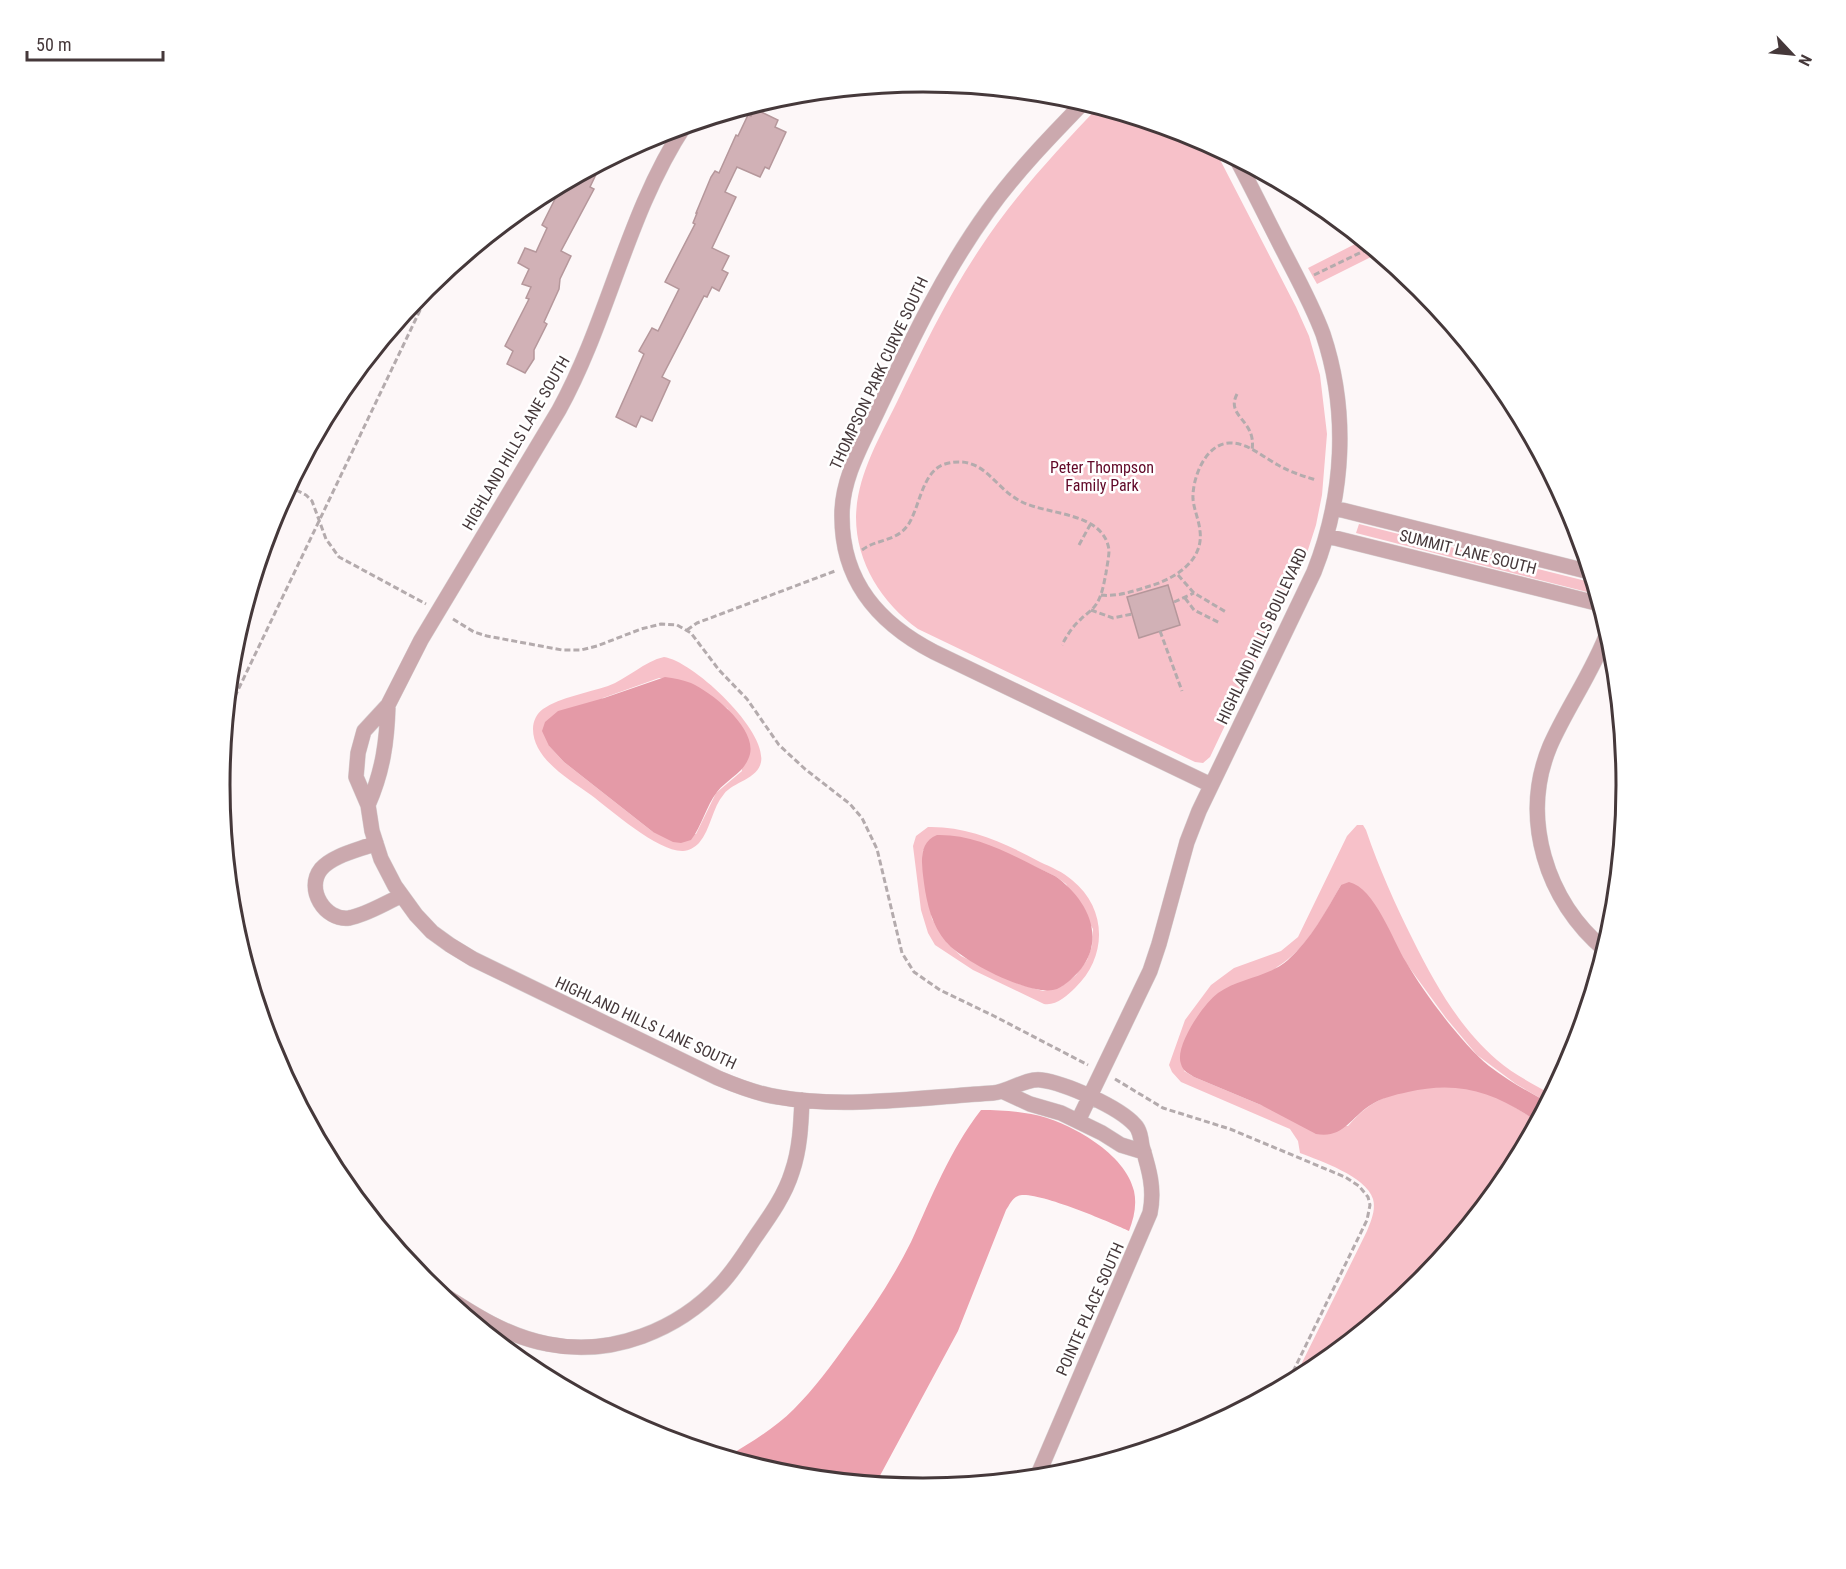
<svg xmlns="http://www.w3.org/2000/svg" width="1846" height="1569" font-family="'Roboto Condensed',sans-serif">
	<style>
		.green { fill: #f7c1c9; fill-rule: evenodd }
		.forest { fill: #eca1ae }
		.water { fill: #e49aa7 }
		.building { fill: #d1b1b6; stroke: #b5979b; stroke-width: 1.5 }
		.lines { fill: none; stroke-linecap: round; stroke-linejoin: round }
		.minor-casing { stroke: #d8d1d2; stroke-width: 16 }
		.path { stroke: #b4abad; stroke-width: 3; stroke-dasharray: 6 3; stroke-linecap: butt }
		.minor { stroke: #cba9ae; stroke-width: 15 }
		.labels { text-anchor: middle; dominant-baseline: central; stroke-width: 5; stroke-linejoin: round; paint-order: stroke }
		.street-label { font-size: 16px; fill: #45383a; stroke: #fff }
		.park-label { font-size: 16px; fill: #610828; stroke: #fff }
		.rim { fill: none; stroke: #45383a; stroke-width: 3 }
	</style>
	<rect width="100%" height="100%" fill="#fdf7f8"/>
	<path class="green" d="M1099,106L1193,135L1213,146L1296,307L1309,336L1320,375L1327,434L1322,495L1316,525L1307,553L1210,757L1203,763L1195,762L918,629C882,603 856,563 856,517C857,475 879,439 897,402C922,350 947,298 979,250C1013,197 1056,152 1099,106Z
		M1363,240L1379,253L1317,284L1308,268Z
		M1359,524L1594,583L1595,594L1356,533Z
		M664,657C693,661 767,730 761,762C758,779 733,782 724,794C712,808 711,829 699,843C695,847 689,851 683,851C658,852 611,810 591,795C569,779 533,759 533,729C533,721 537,713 543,709C561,697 587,693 608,686C627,679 645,661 664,657ZM659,678C692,680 703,690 728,709L742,771L716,793L696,834L653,832L564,762L549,746L603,698Z
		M1357,825H1363L1366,830C1379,868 1395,904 1413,940C1435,984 1459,1027 1497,1060C1513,1074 1533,1084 1551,1094L1547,1102L1516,1084L1477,1055L1446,1018L1406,963L1341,885C1324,915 1307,949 1277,967L1184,1071L1194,1077L1261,1105L1348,1126C1354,1119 1361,1112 1368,1107C1396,1087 1452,1081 1485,1092C1503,1099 1521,1110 1537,1122L1508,1176L1420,1282L1314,1370L1293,1381L1367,1231C1371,1221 1376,1210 1373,1199C1366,1176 1320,1161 1300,1153L1298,1141L1290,1129L1181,1082L1172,1072L1169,1065L1185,1020L1211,985L1234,968L1281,951L1298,937L1347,836Z
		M928,827C968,826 1005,843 1040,862C1051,867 1063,872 1072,880C1107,908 1108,957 1075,988C1067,996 1056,1006 1044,1004L973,970L935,945L928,933L921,910L913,846L916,836ZM923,850H999L1055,876L1066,884L1093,929L1092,946L1087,960L1076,975L1062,986L1043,991L1019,984L961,956L947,943L932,919L922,864Z"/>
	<path class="forest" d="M981,1110C999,1110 1019,1111 1036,1115C1071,1123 1126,1154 1134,1191C1137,1205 1134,1218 1129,1231C1112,1223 1033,1189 1018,1196C1012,1198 1009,1206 1006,1210L958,1331L876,1483L785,1474L727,1457C750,1443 774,1429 794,1409C814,1389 831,1366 848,1342C872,1310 893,1278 911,1242C932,1196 950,1150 981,1110Z"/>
	<path class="water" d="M665,677C674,678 683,680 691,683C713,693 756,728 750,754C745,773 728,778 717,792C706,806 702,826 691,840L681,843L673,842L653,832L564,762L549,746L542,731L545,722L558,711L604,698Z
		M937,835C980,834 1016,858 1055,876C1085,897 1107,935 1081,969C1075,976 1066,985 1057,989C1033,998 962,961 946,942C932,925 927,905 924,883C922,866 917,843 937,835Z
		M1349,882C1375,888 1393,941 1406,962C1424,993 1462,1044 1489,1066C1507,1080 1527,1091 1547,1102L1537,1122C1496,1092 1458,1080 1408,1092C1394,1095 1381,1098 1369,1106C1350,1119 1342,1139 1316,1134L1261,1105L1194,1077C1188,1073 1183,1071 1181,1064C1174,1047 1203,1004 1218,993C1239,978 1269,977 1288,960C1311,939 1326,911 1341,885Z"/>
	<path class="building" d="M755,109L778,120L775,127L786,132L769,169L765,167L760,177L737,167L725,192L736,197L712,248L729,256L722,270L728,273L719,291L712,287L707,297L704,296L662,377L670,381L652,421L641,416L636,427L616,417L644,354L639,351L652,328L658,331L679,289L665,282L695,224L693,223L697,213H696L711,177L715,171L719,173L736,135L738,136L748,115L751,116Z
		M602,162L590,187L594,189L561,251L571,256L560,279L559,289L544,322L547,324L534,350V359L525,373L507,364L513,351L505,346L529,299L526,298L531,287L522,284L529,269L518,263L525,248L536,252L547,228L542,225L563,183Z
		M1168,585L1180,625L1139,638L1127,597Z"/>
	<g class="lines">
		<g class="minor-casing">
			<path id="minor" d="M1084,102C1050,137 1016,172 988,211C944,272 912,339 880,406C864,441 841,478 842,517C842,583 880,624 934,652L1211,785
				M685,125C627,213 609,319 559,410L421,640L388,705L364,731L358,753L356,777L368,805L372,831L381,859L395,886L416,915L432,932L450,945L473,959L718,1078C737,1086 757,1094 778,1097C843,1109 927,1097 993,1093C1009,1092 1025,1078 1041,1080C1065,1083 1119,1107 1135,1125C1140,1130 1141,1139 1142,1146C1149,1169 1155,1189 1150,1213L1037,1477
				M1334,508L1590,572
				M1327,536L1600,604
				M368,805C383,771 387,741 388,705
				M376,843C359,850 333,855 321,869C305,889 325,921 349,918C366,915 385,903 401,896
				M1605,950C1546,901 1520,818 1550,746C1567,707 1593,672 1608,631
				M1004,1092L1030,1104L1061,1113L1102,1133L1121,1145L1144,1152
				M1078,1121L1150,971L1159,944L1187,842L1199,811L1314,572C1344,496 1349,412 1323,334C1313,307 1299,281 1286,256C1269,223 1253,190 1236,158
				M430,1286C467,1310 504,1336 548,1344C612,1357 678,1330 721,1284C735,1269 745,1252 756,1236C770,1216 785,1195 792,1172C800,1149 801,1124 802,1100
				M1013,1479L1028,1478"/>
		</g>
		<path class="path" d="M1314,275L1372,247
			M1237,394C1225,417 1257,420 1252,450
			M288,486L306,495L312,501L326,539L339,557L426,604
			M1079,545L1090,525
			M862,550C876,539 896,542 908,525C920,507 922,471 945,464C984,453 993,488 1022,502C1048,515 1104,512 1109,550C1109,557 1107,566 1106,573C1104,583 1102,595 1097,603C1093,610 1086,614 1081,619C1073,626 1067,635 1062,645
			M1178,575L1194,593L1226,612
			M1101,595C1117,597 1134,591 1150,586C1174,579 1204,561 1200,531C1199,520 1194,510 1193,499C1192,479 1205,444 1229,443C1247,442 1263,457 1278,465C1290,472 1303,476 1316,480
			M1185,598L1194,610L1220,623
			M1174,602L1194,593
			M1091,610L1113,618L1132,614
			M453,619L474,632L487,636L562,650H581L597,646L641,629L661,624L677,625L691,633L719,670L747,699L779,745L805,769L850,804L862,818L877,849L902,953L914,972L940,990L994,1016L1088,1065
			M687,630L697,623L835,571
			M1160,631L1182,691
			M227,713L435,279
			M1115,1079L1163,1108L1230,1129L1345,1177L1359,1186L1368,1197L1370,1205L1367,1220L1287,1384"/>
		<use href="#minor" class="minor"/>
	</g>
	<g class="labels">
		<g class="street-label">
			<text transform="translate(879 373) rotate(-65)">THOMPSON PARK CURVE SOUTH</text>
			<text transform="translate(516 443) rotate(-60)">HIGHLAND HILLS LANE SOUTH</text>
			<text transform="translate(1468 552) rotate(14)">SUMMIT LANE SOUTH</text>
			<text transform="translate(1262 636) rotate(-65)">HIGHLAND HILLS BOULEVARD</text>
			<text transform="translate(646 1023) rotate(25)">HIGHLAND HILLS LANE SOUTH</text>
			<text transform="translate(1090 1309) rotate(-66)">POINTE PLACE SOUTH</text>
		</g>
		<g class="park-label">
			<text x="1102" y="467">Peter Thompson<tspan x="1102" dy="18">Family Park</tspan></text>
		</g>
	</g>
	<path d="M0 0H1846V1569H0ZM230 785a693 693 0 1 1 1386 0a693 693 0 1 1-1386 0Z" fill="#fff" fill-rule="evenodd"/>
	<path class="rim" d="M230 785a693 693 0 1 1 1386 0a693 693 0 1 1-1386 0Z"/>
	<g transform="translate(1792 54) rotate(116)" stroke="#ffffff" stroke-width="4.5" paint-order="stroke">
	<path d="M0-4.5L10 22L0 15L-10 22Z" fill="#45383a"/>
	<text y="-9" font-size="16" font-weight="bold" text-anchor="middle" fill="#45383a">N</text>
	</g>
	<path d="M27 51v9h136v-9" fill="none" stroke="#45383a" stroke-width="3"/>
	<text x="36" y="51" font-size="18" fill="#45383a" stroke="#ffffff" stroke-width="4.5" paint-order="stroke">50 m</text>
</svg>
